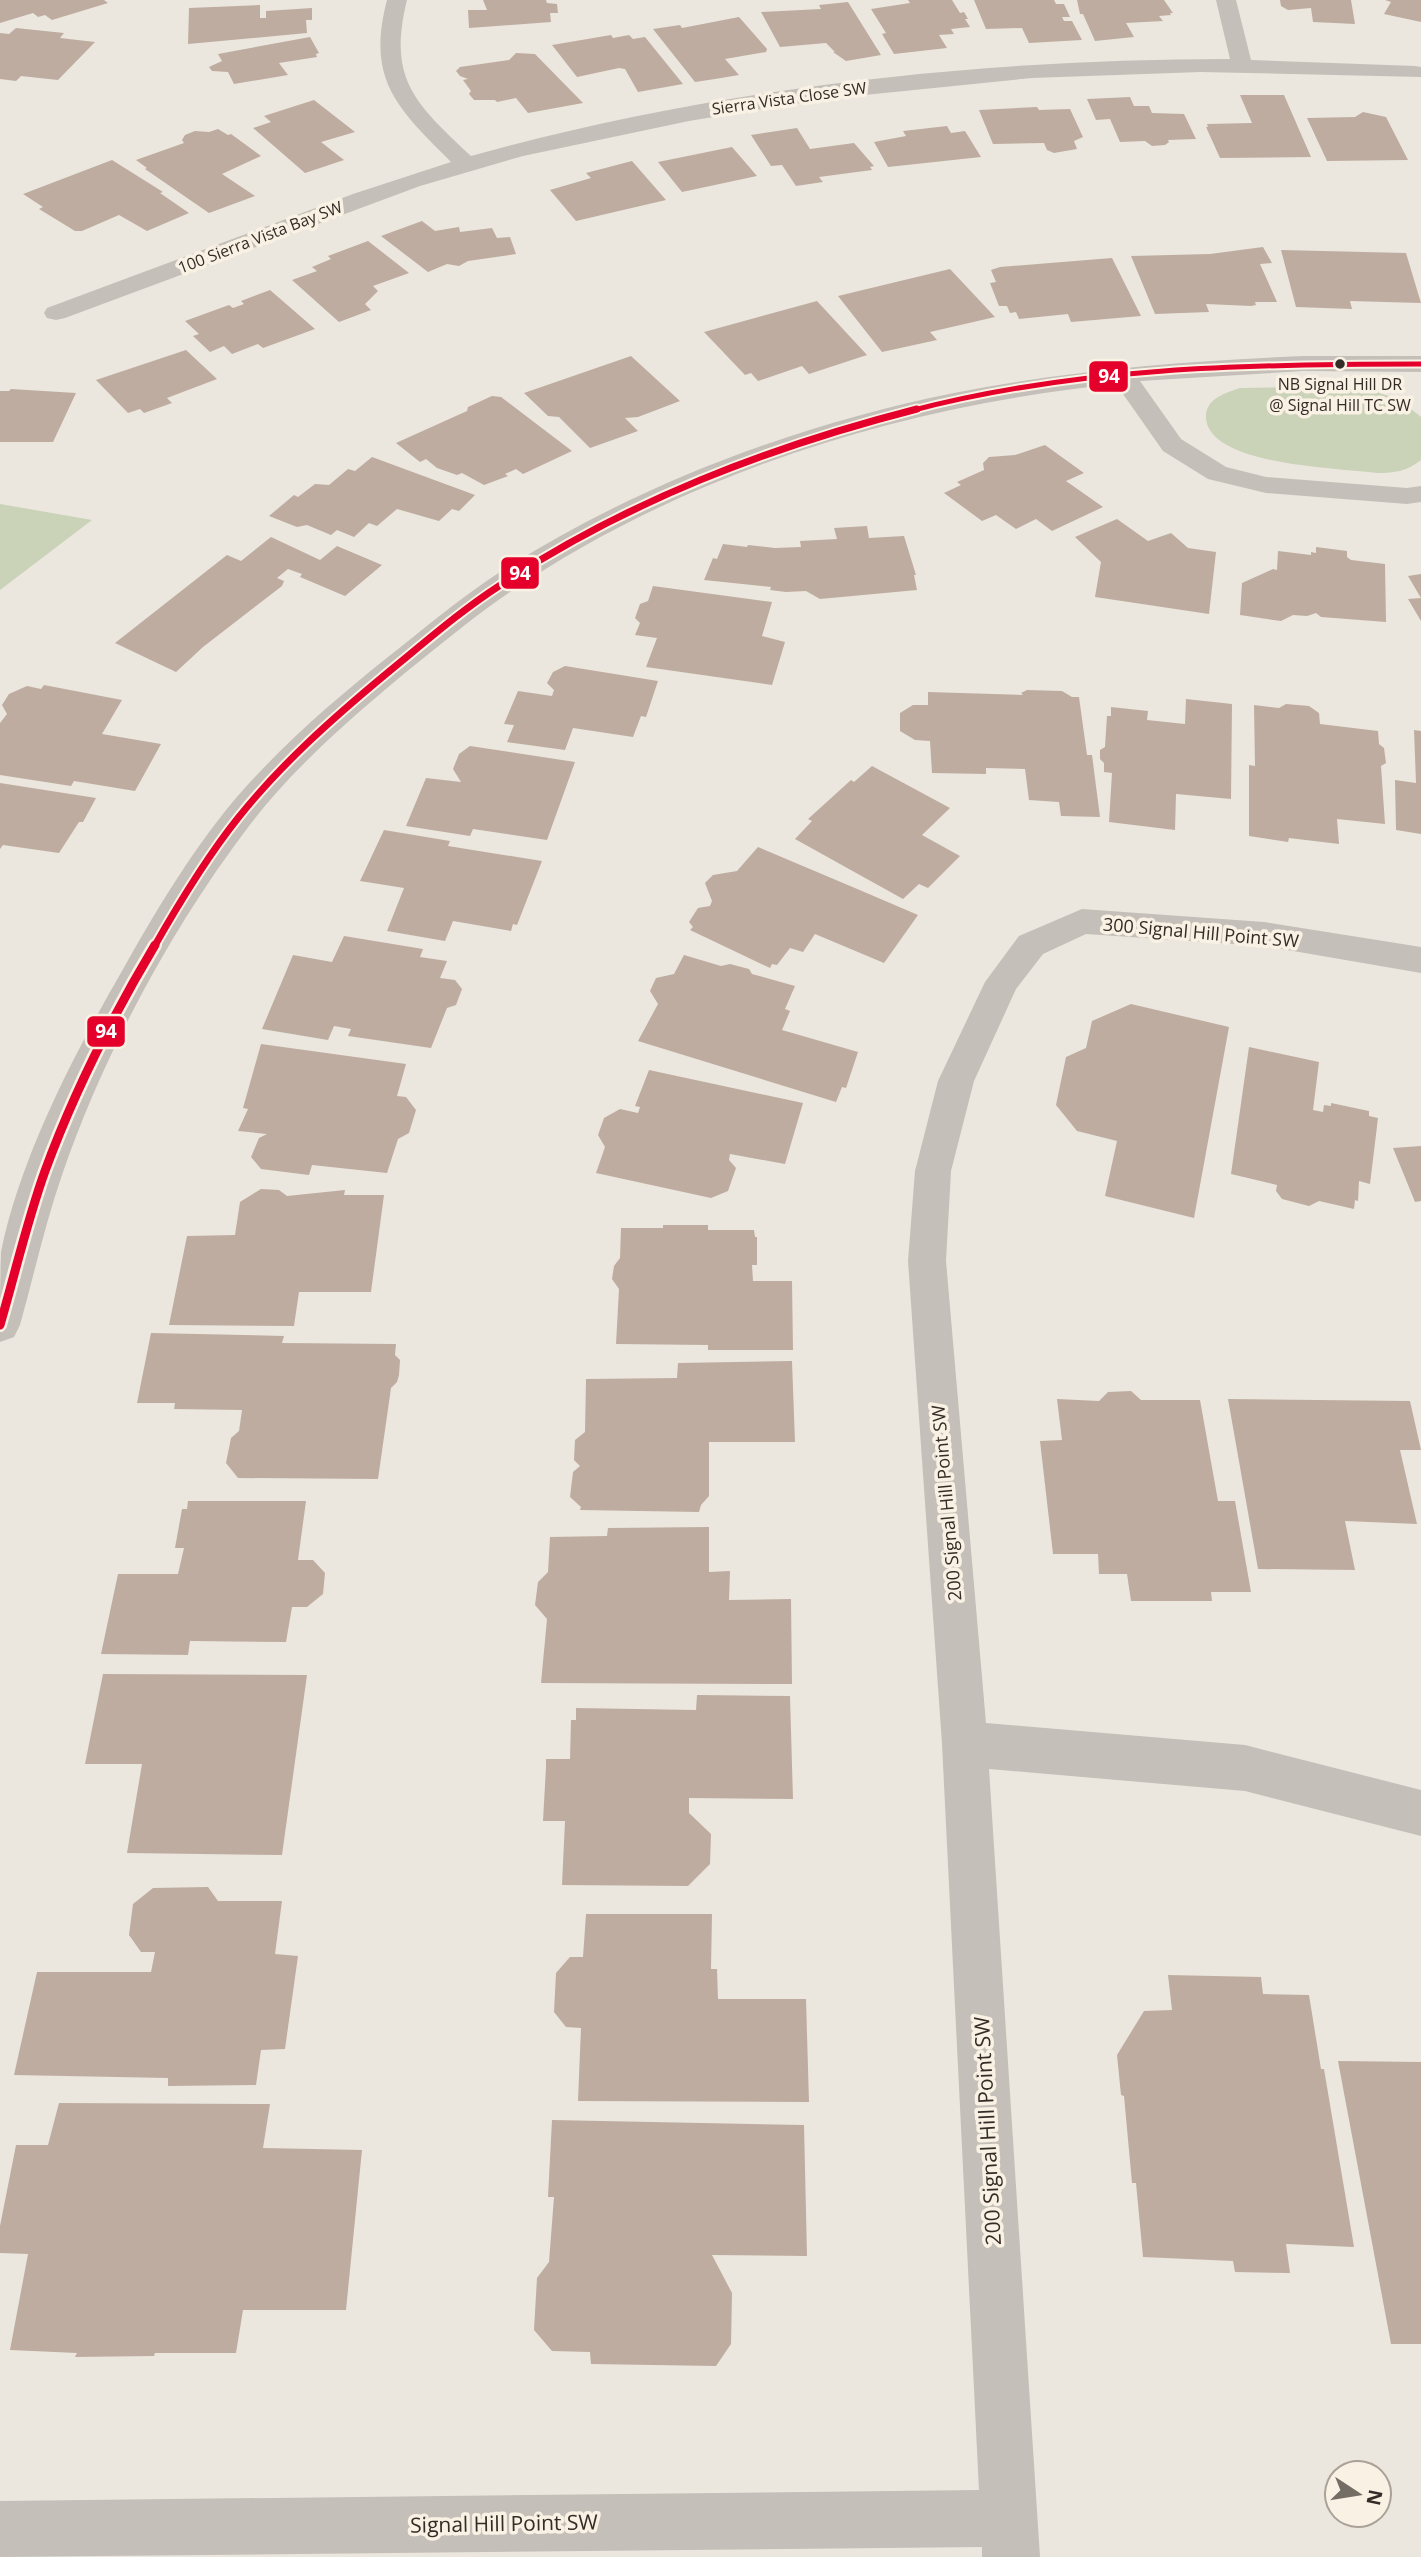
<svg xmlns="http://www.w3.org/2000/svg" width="1421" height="2557" font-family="'Open Sans',sans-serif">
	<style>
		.green { fill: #cad2b8 }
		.building { fill: #bfaca0 }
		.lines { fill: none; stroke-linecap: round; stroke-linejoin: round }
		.minor { fill: #c4bfb8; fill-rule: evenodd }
		.bus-1-far2-casing { stroke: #f9f1e4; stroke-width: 9 }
		.bus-1-far1-casing { stroke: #f9f1e4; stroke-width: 11 }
		.bus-1-casing { stroke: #f9f1e4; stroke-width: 14 }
		.bus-1-far2 { stroke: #e4002b; stroke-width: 5 }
		.bus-1-far1 { stroke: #e4002b; stroke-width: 7 }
		.bus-1 { stroke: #e4002b; stroke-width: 9 }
		.bus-dot { fill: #342c26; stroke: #f9f1e4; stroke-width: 2.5 }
		.labels { text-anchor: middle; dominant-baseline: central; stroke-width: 7; stroke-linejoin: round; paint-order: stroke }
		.far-street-label { font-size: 16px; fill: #342c26; stroke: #f9f1e4 }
		.bus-label { font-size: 16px; fill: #342c26; stroke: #f9f1e4 }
		.street-label { font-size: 18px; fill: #342c26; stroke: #f9f1e4 }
		.near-street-label { font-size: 21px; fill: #342c26; stroke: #f9f1e4 }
		.line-badge { stroke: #f9f1e4; stroke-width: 2.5 }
		.badge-label { font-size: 19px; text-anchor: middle; font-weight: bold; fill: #fff }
	</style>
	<rect width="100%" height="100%" fill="#ebe7de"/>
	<path class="green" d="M1360,386L1400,400L1421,417V460C1407,471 1395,473 1377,473C1341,468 1209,466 1206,418C1205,399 1225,393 1240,388Z
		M0,504L92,520L0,590Z"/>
	<path class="building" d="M0,0H104L108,3L52,20L45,15L38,17L33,13L0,23Z
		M483,0H546L547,3L557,4L558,13H550L551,22L469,28L468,10H487Z
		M908,0H952L960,13L964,12L968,19H965L970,27L951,29L954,34L939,35L947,48L894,54L882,34L886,33L871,9L910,3Z
		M974,0H1054L1056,4H1064L1070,17H1062L1064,21H1072L1082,40L1029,43L1022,28L986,29Z
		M1077,0H1164L1173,13H1170L1171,15L1159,16L1163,21L1126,23L1134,37L1095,41L1083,14H1080Z
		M1280,0H1351L1355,24L1313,22L1311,8L1288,10L1281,6Z
		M1385,0H1421V22L1384,14L1391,2Z
		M848,2L881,55L846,61L833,52H835L826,43L780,47L761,12L821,9L819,5Z
		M260,5V18H266V11L312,8V20H306L307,33L188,44L189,8Z
		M739,17L767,49L766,52L725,59L739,75L715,79L695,82L653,29L680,25L682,28Z
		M16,28L64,33L60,38L95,42L58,80L21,76L16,81L0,79V33L9,34Z
		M611,35L613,38L629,35L633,39L645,37L683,84L638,92L625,69L619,68L577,77L552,45Z
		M310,37L319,53L316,54L317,57L279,63L288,75L234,84L228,72L212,71L209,67L222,61L218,54Z
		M516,53L535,54L583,103L528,113L516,98L497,102L495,100H474L469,94L471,91L463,80L468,79L460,76L456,71L460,67L509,60Z
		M1240,95H1284L1311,157L1220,158L1206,127H1208L1207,124L1252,123Z
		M1130,97L1134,106H1149L1152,113L1184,114L1196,139L1168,140L1169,142L1165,145L1152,146L1145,141L1120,142L1110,119L1096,120L1087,99Z
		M314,100L355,132L321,142L344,160L305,173L253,128L271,122L264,116Z
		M1037,107L1039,110L1070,109L1083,137L1074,141L1077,149L1054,153L1047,150L1044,143L993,144L979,110Z
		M1363,112L1386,117L1408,160L1327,161L1307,118L1355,117Z
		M947,126L951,133L965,131L981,157L888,167L874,142L906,136L903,131Z
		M797,128L810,149L854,143L874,166L870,167L872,170L819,177L823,182L796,186L782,165L771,166L751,135Z
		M218,129L228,135L231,134L261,156L222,174L255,196L209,213L145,169L147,168L136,160L184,143L182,140L185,135L195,131L209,132Z
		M732,147L757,176L682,192L658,162Z
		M112,160L163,192L160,193L189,213L147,231L119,215L82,231H75L39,209L43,207L23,194Z
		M632,161L666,200L576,221L550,190L591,178L586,173Z
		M422,221L435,231L459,227L460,232L492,228L497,238L510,237L516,254L468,261L459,266L447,264L428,272L381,236Z
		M368,241L409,273L373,286L378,291L365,304L371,310L339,322L292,280L317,271L312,267L331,259L328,256Z
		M1263,247L1272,263L1260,264L1277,302H1255L1256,305L1251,306L1206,304L1209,312L1155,314L1131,256L1210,254Z
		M1281,250L1406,253L1421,303L1350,301L1352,309L1296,307Z
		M1112,258L1141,316L1071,322L1068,314L1019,319L1016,312L1010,313L1007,306H999L990,283L996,282L991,270L1000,267Z
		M950,269L995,317L930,332L937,340L882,352L838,296Z
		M270,290L315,329L263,348L258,344L232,354L224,346L210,352L193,336L199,334L185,321L229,305L233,308L244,304L241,301Z
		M817,301L867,355L809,374L802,366L758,381L751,373L745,375L704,332Z
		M186,350L217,379L167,398L172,403L144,413L140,409L128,413L96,380Z
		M631,356L680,401L638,417L625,418L638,431L590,448L559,417L548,416L524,393Z
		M11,389L76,393L53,442H0V391H9Z
		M492,396L501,397L572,451L523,474L516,469L505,474L508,476L484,485L462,473L457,475L437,468L426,459L420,462L396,443L467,411L468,407Z
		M1045,445L1084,473L1066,481L1103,507L1052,531L1036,519L1016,529L996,515L982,521L944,493L961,485L957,482L984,470L983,463L989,457L1015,455Z
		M372,457L475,495L459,511L452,509L439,521L397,509L377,526L369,523L354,537L337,530L331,535L307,525L297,527L269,516L294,495L298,497L315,484L329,485L348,469L355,471Z
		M1117,519L1148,541L1171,533L1188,548L1216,552L1209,614L1095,597L1101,562L1075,537Z
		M867,526L869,538L904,536L916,575H914L917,590L820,599L806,591L786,592L770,590L771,587L704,580L713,558L717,559L723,544L747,547L748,545L775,548L801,547L800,541L837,539L834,528Z
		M271,537L320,560L337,546L382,565L345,596L300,577L302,574L288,569L277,578L284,581L282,586L203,647L176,672L115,643L227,555L241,561Z
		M1316,547L1347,551V557L1351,560L1385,564L1386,622L1321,617L1316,613L1307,616L1293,615L1281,621L1240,615L1242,583L1273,569L1277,570L1278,551L1311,555V552L1316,553Z
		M1421,574V598L1408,576Z
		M653,586L772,602L762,636L785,642L772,685L646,667L657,638L635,635L640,623L635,618L640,604L648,601Z
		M1421,598V621L1408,599Z
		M565,666L658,681L646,717L641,716L633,737L573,728L565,750L507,742L514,725L504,724L518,691L552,696L554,690L547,683L553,672Z
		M44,685L122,700L102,734L161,744L135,791L74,781L71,786L0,775V723L7,714L2,705L9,694L27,686L41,689Z
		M1027,690L1062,691L1072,697H1079L1087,755H1092L1100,817L1061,816L1059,802L1029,800L1025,769L986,768V774L932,773L930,741L915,740L900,731V713L913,705H928V692L1023,695L1021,693Z
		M1186,699L1232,704L1231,799L1176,794L1175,830L1109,822L1112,773L1104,772V763L1100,759V750L1105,747L1107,716H1111V707L1148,711L1147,720L1185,724Z
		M1286,704L1309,706L1319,713L1320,724L1378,731L1379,744L1384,748L1386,763L1381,766L1385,824L1337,819L1339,844L1289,838L1288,842L1249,836V765L1255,766L1254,705L1279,708Z
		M1414,730L1421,731V834L1396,830L1395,780L1416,783Z
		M470,746L575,762L547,840L473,829L470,836L406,826L426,778L461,782L453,769L459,754Z
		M872,766L950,808L922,835L960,856L928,888L919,884L903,899L795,839L812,821L808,819L851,780L854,782Z
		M0,783L96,798L83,822H79L59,853L3,845L0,849Z
		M384,830L450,841L448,846L542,861L517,925L513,924L511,931L453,921L445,941L387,931L404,888L360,881Z
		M758,847L862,891L918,915L884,963L815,934L803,952L790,948L777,965L772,964L770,968L690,930L693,927L689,922L698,908L710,906L712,901L705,883L713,875L737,871Z
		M344,936L423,949L420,957L447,961L440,978L455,980L462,989L456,1005L447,1008L431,1048L348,1036L351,1029L334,1026L328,1040L262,1029L293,955L332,962Z
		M684,955L721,966L730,964L749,969L752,974L795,986L785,1009L790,1011L782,1030L858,1052L846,1088L842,1087L836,1102L638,1041L658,1004L650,991L656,978L674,974Z
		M1131,1004L1229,1027L1194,1218L1105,1196L1117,1141L1077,1131L1056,1105L1066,1057L1086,1048L1092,1021Z
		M261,1044L406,1064L397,1096L406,1097L416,1110L409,1133L398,1139L387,1173L312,1165L309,1175L261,1169L251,1157L259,1138L267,1134L238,1131L248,1109L243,1108Z
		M1249,1047L1319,1062L1313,1110L1323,1112L1324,1105L1331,1106V1103L1369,1111V1116L1378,1118L1370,1184L1359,1181L1358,1201L1355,1200L1354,1209L1319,1201L1309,1206L1282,1199L1276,1191L1277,1185L1231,1174Z
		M649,1070L803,1103L785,1164L730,1154L729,1160L736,1168L728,1191L711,1198L596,1173L605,1147L598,1135L604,1118L620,1109L638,1113L640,1107L635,1106Z
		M1421,1146V1201L1415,1202L1393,1148Z
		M261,1189L279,1190L287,1196L345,1190L344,1195H384L371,1292H299L294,1326L169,1325L187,1236L235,1235L240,1202Z
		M663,1225H708V1230H754L755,1237H757V1265H752L753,1281H792L793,1350H708V1345L616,1344L619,1289L612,1279L614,1266L620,1258L621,1228H663Z
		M151,1333L284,1336L282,1343L396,1344L395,1355L400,1360L399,1375L397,1382L391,1388L378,1479L238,1478L226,1463L231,1438L239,1431L242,1410L174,1409L175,1403H137Z
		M792,1361L795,1442H709V1496L701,1505L699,1512L580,1510L581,1507L570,1497L573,1472L580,1466L574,1460L575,1440L585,1432L586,1379L677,1378L678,1363Z
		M1131,1391L1141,1400H1200L1218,1501H1235L1251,1592H1211L1212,1601H1131L1127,1574H1099L1098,1554H1053L1040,1441L1062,1440L1057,1399L1099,1401L1108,1392Z
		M1228,1399L1410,1401L1421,1450H1400L1417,1524L1345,1521L1355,1570L1258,1569Z
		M188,1501H306L298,1560H313L325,1573L323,1594L307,1607H292L286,1642L190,1641L188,1655L101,1654L118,1574H178L184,1548H175L182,1509H187Z
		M709,1527V1572L730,1571L729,1600L791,1599L792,1684L541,1683L547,1619L535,1605L538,1582L548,1572L550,1537L607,1536L608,1528Z
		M103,1674L307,1675L282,1855L127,1853L142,1764H85Z
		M697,1695L790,1696L793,1799L689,1798V1813L711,1834L710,1864L688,1886L562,1885L565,1821H543L546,1767V1759H570L571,1720H576V1708L696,1710Z
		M208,1887L218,1901H282L275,1954L298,1956L285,2049L261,2050L256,2085L168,2086V2078L14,2075L37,1972H151L155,1952H141L129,1935L133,1904L153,1888Z
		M586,1914H712L711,1969H717L718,1999H806L809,2102L578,2101L581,2028L566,2027L554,2012L556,1973L570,1957H583Z
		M1168,1975L1261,1977L1263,1994L1309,1995L1321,2069H1324L1354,2247L1286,2244L1290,2273L1235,2272L1233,2261L1143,2257L1136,2183H1132L1124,2096L1121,2095L1117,2055L1144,2011L1172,2010Z
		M1338,2061L1421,2062V2344H1391Z
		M59,2103L270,2104L263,2148L362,2150L346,2310H243L236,2353H155L154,2356L75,2357L77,2353L10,2350L28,2254L0,2253V2226L16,2145H48Z
		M552,2120L804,2125L807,2256L712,2255L732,2293L731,2344L716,2366L591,2364L590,2352L552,2351L534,2330L537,2278L549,2262L554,2197H548Z"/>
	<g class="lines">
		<path class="minor" d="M387,0H407C387,80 416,104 471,156C716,88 976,59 1230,59L1216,0H1236L1251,60L1415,66L1421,67V77L1201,72L1032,78L825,99L689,121L523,156L420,186L65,318L56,320L47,318L44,313L47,308L353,194L451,162C397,108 366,80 387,0Z
			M1303,356H1421V372L1303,371L1140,381L1181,439L1226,467L1266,477L1407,488L1421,486V502L1407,504L1266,493L1208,479L1163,451L1116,384C903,406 689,471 510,592C473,617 440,645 405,673C350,719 293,768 249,826C172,927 103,1055 62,1175C45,1224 34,1275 20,1325L14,1337L0,1342C0,1313 0,1280 1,1252C20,1158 74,1054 122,971C155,912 192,850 236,798C281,746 334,700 388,657C421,631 453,604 488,580C627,488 791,426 954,393C1070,370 1185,361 1303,356Z
			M1082,909L1264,922L1421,947V973L1264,946L1086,934L1043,954L1016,989L974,1081L951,1171L946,1261L986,1723L1245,1745L1421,1790V1836L1245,1791L989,1769L1040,2557H982V2547L0,2557V2501L979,2490L942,1744L908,1261L915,1171L938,1081L985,982L1019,936Z"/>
		<g class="bus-1-far2-casing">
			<path id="bus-1-far2" d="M910,411C1076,367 1250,364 1421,364"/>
		</g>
		<g class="bus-1-far1-casing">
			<path id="bus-1-far1" d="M154,947C179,903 206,858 238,818C281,764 333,718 386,674C423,644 459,612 499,586C627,501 769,447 917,409"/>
		</g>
		<g class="bus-1-casing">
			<path id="bus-1" d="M0,1325C15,1274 27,1221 45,1171C74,1092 112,1017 155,945"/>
		</g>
		<use href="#bus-1-far2" class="bus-1-far2"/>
		<use href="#bus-1-far1" class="bus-1-far1"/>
		<use href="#bus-1" class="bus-1"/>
	</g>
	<circle class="bus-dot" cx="1340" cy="364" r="6"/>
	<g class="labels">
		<g class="far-street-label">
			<text transform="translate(789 98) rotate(-8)">Sierra Vista Close SW</text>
			<text transform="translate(260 237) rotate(-21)">100 Sierra Vista Bay SW</text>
		</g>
		<g class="bus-label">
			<text x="1340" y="384">NB Signal Hill DR<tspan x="1340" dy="21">@ Signal Hill TC SW</tspan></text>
		</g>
		<g class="street-label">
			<text transform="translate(1201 932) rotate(5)">300 Signal Hill Point SW</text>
			<text transform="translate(946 1503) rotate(-95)">200 Signal Hill Point SW</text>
		</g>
		<g class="near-street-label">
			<text transform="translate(987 2131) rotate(-93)">200 Signal Hill Point SW</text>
			<text transform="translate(504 2523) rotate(-1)">Signal Hill Point SW</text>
		</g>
	</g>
	<g class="line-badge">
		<rect x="1088" y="360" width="41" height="33" rx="7" fill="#e4002b"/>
		<rect x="500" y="556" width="40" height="34" rx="7" fill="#e4002b"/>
		<rect x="86" y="1015" width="40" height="33" rx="7" fill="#e4002b"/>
	</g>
	<g class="badge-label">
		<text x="1109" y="383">94</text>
		<text x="520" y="580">94</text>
		<text x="106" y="1038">94</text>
	</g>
	<g transform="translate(1358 2494) rotate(102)"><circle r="33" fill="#f9f1e4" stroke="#aaa298" stroke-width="2"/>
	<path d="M0-5L12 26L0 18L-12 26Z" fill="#746d66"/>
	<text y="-10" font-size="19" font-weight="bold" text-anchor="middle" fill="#342c26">N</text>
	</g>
</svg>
